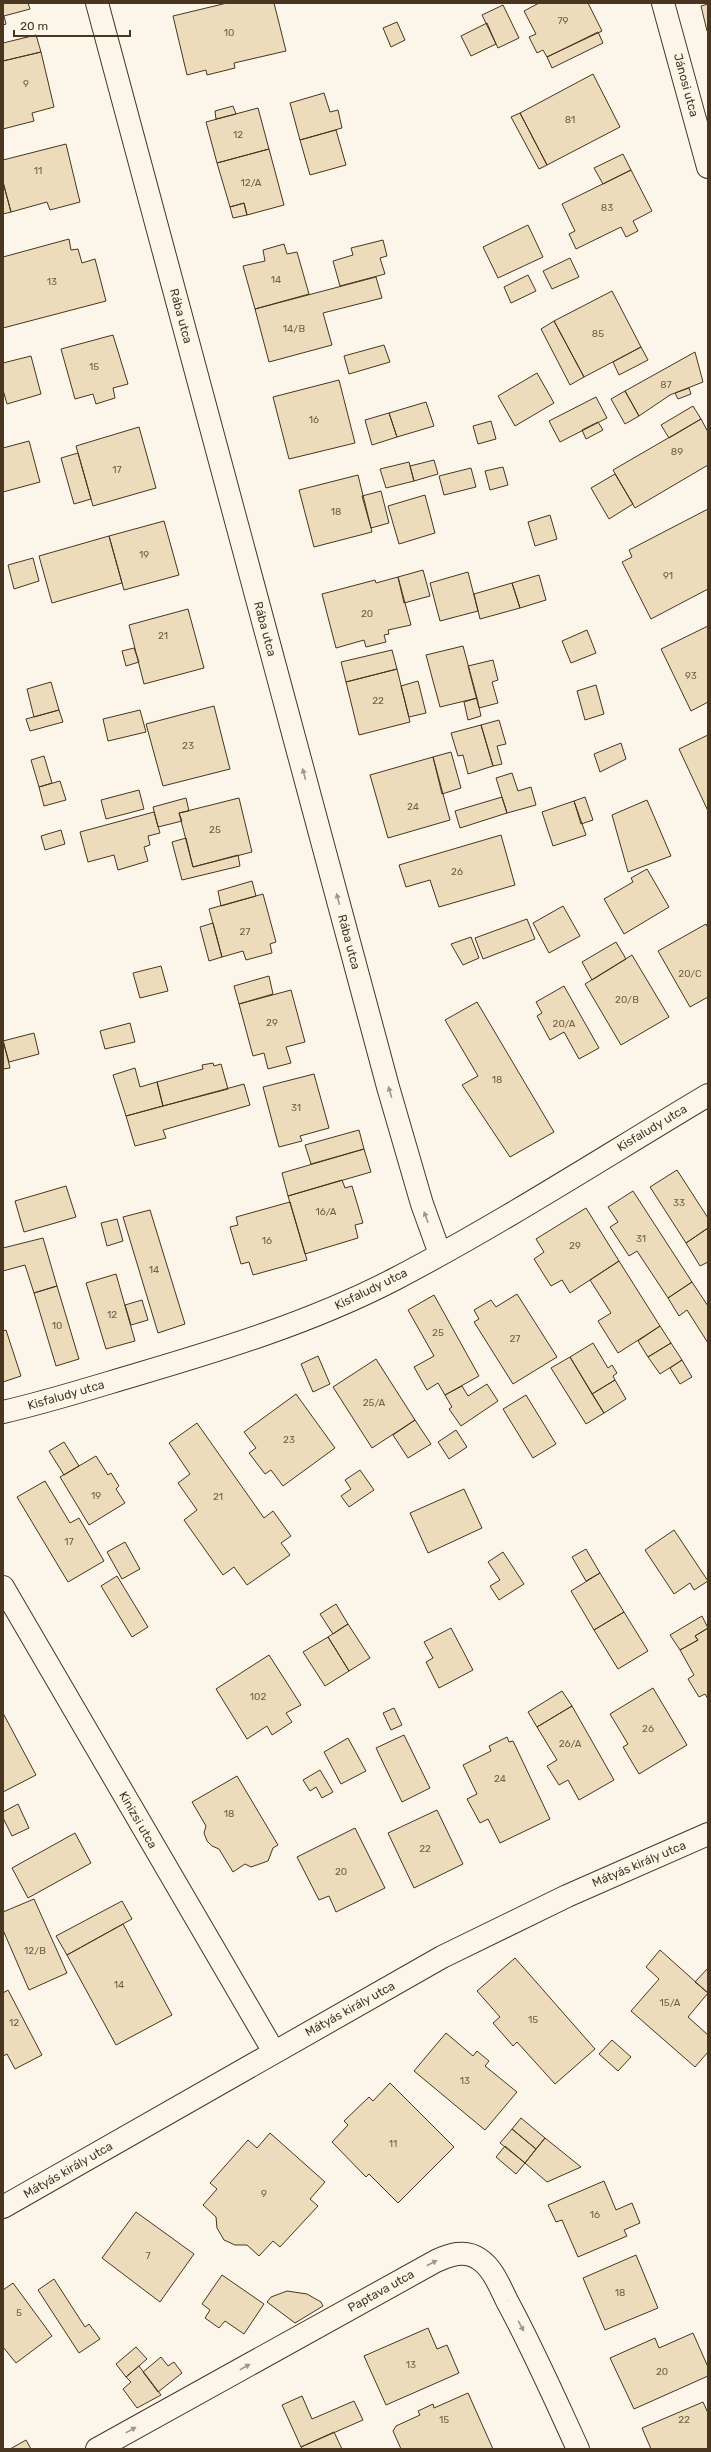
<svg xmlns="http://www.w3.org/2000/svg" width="711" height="2452" font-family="Rubik,sans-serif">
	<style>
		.building { fill: #ecdcbc; stroke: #4a3520 }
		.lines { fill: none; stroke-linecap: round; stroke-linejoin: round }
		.street-casing { stroke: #4a3520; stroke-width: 24 }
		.street { stroke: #fbf6e9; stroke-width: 22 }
		.oneway { fill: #a29684 }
		.labels { text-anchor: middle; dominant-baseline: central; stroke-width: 3; stroke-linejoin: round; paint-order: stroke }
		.number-label { font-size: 10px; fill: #725f47 }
		.street-label { font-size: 12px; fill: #4a3520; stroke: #fbf6e9 }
	</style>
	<rect width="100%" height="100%" fill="#fbf6e9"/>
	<path class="building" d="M3,3H28L30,9L4,16L6,24L3,25Z
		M227,3H274L286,51L234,63L235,68L207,75L206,70L187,75L173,16Z
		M539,3H588L602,31L547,57L543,50L537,53L529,37L536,34L524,11Z
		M708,4V30L707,31L701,6Z
		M503,5L519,38L498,48L482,15Z
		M397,22L405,40L391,47L383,28Z
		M487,23L496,44L471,56L461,36Z
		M598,32L603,43L552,68L547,57Z
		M36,35L41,52L3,61V43Z
		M41,52L54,107L32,113L34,121L3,129V61Z
		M593,74L620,127L547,165L520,113Z
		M324,93L330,112L338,110L342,128L300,140L290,103Z
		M233,106L236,114L216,119L215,111Z
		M258,108L269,149L217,163L206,122Z
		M520,113L547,165L539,169L511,117Z
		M336,130L346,165L310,175L300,140Z
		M66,144L80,202L50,210L47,202L11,212L3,182V160Z
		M269,149L284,205L247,215L244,203L230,207L217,163Z
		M623,154L631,170L603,184L594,168Z
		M631,170L652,211L633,221L638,231L626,237L621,227L576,249L569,234L575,231L562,204Z
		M3,182L11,212L3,214Z
		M244,203L247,215L233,218L230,207Z
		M528,225L543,257L498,278L483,247Z
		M69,239L71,250L78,249L82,263L95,259L106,301L3,328V257Z
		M383,240L387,256L380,258L385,274L340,286L333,261L353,255L351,248Z
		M284,244L287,254L297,252L309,294L255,309L243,266L265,261L263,250Z
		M570,258L579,277L552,289L543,271Z
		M528,275L536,291L511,303L504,287Z
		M376,277L382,298L323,313L332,345L269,362L255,309Z
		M612,291L641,347L584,377L554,321Z
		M554,321L584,377L570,385L541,329Z
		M113,335L128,384L113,388L115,398L96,404L93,394L75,399L61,349Z
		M384,345L390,362L349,374L344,356Z
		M641,347L648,360L619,375L613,362Z
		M695,352L703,382L670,395L639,416L625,391Z
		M31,356L41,394L7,404L3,390V363Z
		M537,373L554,403L515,426L498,396Z
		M339,380L355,443L289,459L273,397Z
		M689,388L691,394L678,399L675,393Z
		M625,391L639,416L625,424L611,399Z
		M596,397L607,418L560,442L549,421Z
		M426,402L434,426L397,437L389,413Z
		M693,406L701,419L669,438L661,425Z
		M389,413L397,437L372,445L365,420Z
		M701,419L708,432V465L635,508L613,470Z
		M491,421L496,439L478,444L473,426Z
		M598,422L603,430L586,439L582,430Z
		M139,427L156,488L93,506L76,446Z
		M29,441L40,482L3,492V448Z
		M78,453L91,499L74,504L61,458Z
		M434,460L438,474L414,481L410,466Z
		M409,462L414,481L386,488L380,469Z
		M503,467L508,485L490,490L485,471Z
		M471,468L476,487L444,495L439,476Z
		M615,474L633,504L609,519L591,488Z
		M358,475L372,532L314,547L299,490Z
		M381,491L389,523L371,528L362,496Z
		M425,495L435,533L399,544L388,506Z
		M708,509V589L651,619L622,562L632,557L629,550Z
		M550,515L557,539L535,546L528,522Z
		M164,521L179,575L124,590L109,536Z
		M109,536L122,583L52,603L39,556Z
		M33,558L39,581L14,589L8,565Z
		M423,570L430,596L404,603L398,577Z
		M468,572L478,611L440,621L430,583Z
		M539,575L546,600L520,608L512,583Z
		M398,577L411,625L388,630L389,634L384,635L386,642L366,647L364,640L336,648L322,594L375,580L376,583Z
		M512,583L520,608L480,619L474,594Z
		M188,609L204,668L144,684L129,625Z
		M708,626V702L691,711L661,649Z
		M587,630L596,653L571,663L562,641Z
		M463,646L477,698L440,707L426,655Z
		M134,648L139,662L126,666L122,651Z
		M392,650L397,669L346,682L341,662Z
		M493,660L498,680L492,682L498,703L479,708L468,666Z
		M397,669L410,722L359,735L346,682Z
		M418,681L426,713L409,717L401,686Z
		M51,682L59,710L34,717L27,689Z
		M596,685L604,714L585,720L577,691Z
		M477,698L481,716L468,720L464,702Z
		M214,706L230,769L163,786L146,724Z
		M59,710L63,722L30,731L26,719Z
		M140,710L146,732L108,741L103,719Z
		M499,720L506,744L497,746L502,764L493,766L481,725Z
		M481,725L493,766L468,774L463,755L458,756L451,733Z
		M708,735V811L679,749Z
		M621,743L626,759L600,772L594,754Z
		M451,752L461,788L442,794L433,757Z
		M44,756L52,783L39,787L31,760Z
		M433,757L450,820L388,838L370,775Z
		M512,773L518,791L531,787L536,805L507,813L496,778Z
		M60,781L66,800L44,806L39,787Z
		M139,790L144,809L106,819L101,800Z
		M502,797L507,813L460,828L455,811Z
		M585,797L593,820L581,824L574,801Z
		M186,798L189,811L179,813L182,821L158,827L153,807Z
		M239,798L252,852L193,867L179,813Z
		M647,800L671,856L628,872L612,815Z
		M574,801L586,835L553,846L542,812Z
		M154,812L160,833L148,836L150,845L144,847L148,861L118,870L114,855L88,862L80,832Z
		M61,830L65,844L45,850L41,836Z
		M501,835L515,885L439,907L430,880L406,887L399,865Z
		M186,838L193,867L238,855L240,866L182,880L172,842Z
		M647,869L669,907L624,934L604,899L633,882L631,878Z
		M252,881L256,896L221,906L218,891Z
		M263,894L276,942L270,944L272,953L246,960L243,951L222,957L209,909Z
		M563,906L580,936L549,953L533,923Z
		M527,919L535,939L483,959L475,938Z
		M213,923L222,957L209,961L200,927Z
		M706,924L708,928V997L690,1007L658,951Z
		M471,937L479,958L463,965L451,944Z
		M616,942L626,959L592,980L582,962Z
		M632,955L669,1017L621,1045L585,984Z
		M161,966L168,991L140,998L133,973Z
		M269,976L273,994L239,1004L234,986Z
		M564,986L599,1048L579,1059L564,1032L550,1040L537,1016L542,1013L536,1002Z
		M291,990L305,1042L286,1047L291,1063L268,1069L264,1053L253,1056L239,1004Z
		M477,1002L554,1132L510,1157L462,1085L478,1076L445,1020Z
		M130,1023L135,1042L105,1049L100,1031Z
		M34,1033L39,1054L9,1062L3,1041Z
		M3,1040L10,1068L3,1069Z
		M213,1063L214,1066L221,1064L228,1089L163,1106L157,1082L203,1069L202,1065Z
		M135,1068L140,1087L157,1082L163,1106L126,1116L113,1075Z
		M314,1074L329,1128L300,1136L302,1141L279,1147L263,1087Z
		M244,1084L250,1105L163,1130L166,1138L135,1146L126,1116Z
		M359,1130L364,1149L311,1164L305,1145Z
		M364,1149L371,1172L288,1196L282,1173Z
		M677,1170L708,1218V1228L686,1243L650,1187Z
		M342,1180L345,1188L352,1186L363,1223L355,1225L358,1238L305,1254L288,1196Z
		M66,1186L76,1217L24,1232L15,1201Z
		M633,1191L692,1282L668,1298L637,1251L629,1256L610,1227L618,1222L608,1207Z
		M290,1202L307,1260L253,1275L249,1262L241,1264L230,1227L238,1225L236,1217Z
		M586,1208L619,1261L570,1293L562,1280L551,1286L534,1259L544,1252L536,1239Z
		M150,1210L185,1324L158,1333L123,1217Z
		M117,1219L123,1241L107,1246L101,1223Z
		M708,1228V1262L700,1266L686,1243Z
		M43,1238L57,1286L34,1293L25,1265L3,1271V1248Z
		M619,1261L660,1326L618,1353L598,1321L611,1313L590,1280Z
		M116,1274L135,1341L106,1349L86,1283Z
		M692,1282L708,1306V1343L687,1310L679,1316L668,1298Z
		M57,1286L79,1359L56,1366L34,1293Z
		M517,1294L557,1357L513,1384L474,1322L479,1319L474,1310L491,1300L496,1307Z
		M434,1295L479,1376L445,1395L438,1383L427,1390L414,1367L434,1356L408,1310Z
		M142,1300L148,1320L131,1325L125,1305Z
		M660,1326L671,1343L648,1357L638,1341Z
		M6,1330L21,1376L3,1382V1331Z
		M593,1343L608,1368L612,1365L617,1373L613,1376L615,1380L592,1394L570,1357Z
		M671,1343L682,1360L660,1374L648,1357Z
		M318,1356L330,1384L313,1392L301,1364Z
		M570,1357L604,1413L586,1424L551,1368Z
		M376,1359L415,1420L372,1448L333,1387Z
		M682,1360L692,1377L680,1384L670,1368Z
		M615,1380L626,1399L604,1413L592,1394Z
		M487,1384L498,1401L461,1426L449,1409L452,1407L445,1395L462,1386L468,1396Z
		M296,1394L335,1448L283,1486L271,1470L265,1474L249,1453L256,1448L244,1432Z
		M526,1395L556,1444L533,1458L503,1409Z
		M415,1420L431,1444L408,1458L393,1435Z
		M197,1423L264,1518L273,1511L291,1536L281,1543L290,1555L247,1585L234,1567L223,1575L184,1520L197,1510L178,1483L190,1474L169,1443Z
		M456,1430L467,1447L449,1459L438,1442Z
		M64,1442L79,1466L64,1475L49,1451Z
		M96,1456L108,1475L111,1473L119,1486L116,1489L125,1503L89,1525L60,1477Z
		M360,1470L374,1490L349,1507L341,1496L351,1489L345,1480Z
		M45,1481L70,1523L79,1518L104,1561L68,1582L17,1497Z
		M464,1489L482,1528L428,1553L410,1513Z
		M674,1530L708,1581L694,1590L690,1583L674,1594L645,1550Z
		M125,1542L140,1569L122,1579L107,1552Z
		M586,1549L600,1573L586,1581L572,1557Z
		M503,1552L524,1584L499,1600L490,1586L500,1580L488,1562Z
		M600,1573L624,1612L594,1630L571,1591Z
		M117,1576L148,1627L132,1637L101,1586Z
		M336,1604L348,1624L333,1634L320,1614Z
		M624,1612L648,1651L618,1669L594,1630Z
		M702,1616L708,1628L695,1636L698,1640L680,1650L670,1635Z
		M348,1624L370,1658L349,1671L328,1637Z
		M451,1628L473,1670L439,1688L426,1662L433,1658L424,1642Z
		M708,1628V1699L705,1694L699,1697L688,1679L694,1675L680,1650L698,1640L695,1636Z
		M328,1637L349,1671L325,1686L303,1652Z
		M269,1655L301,1705L286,1713L292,1722L272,1735L267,1726L247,1739L216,1689Z
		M653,1688L687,1745L639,1774L623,1747L628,1744L610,1714Z
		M562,1691L572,1706L537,1727L528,1712Z
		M572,1706L614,1780L579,1800L568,1780L559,1785L547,1766L557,1760L537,1727Z
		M394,1708L402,1725L391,1730L383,1713Z
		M3,1713L36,1775L3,1792Z
		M404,1735L430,1788L402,1802L376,1748Z
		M507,1737L509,1742L513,1741L550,1819L500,1843L488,1819L480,1823L467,1799L477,1794L463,1765L491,1751L489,1746Z
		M348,1738L366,1771L341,1784L324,1752Z
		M320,1770L333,1792L322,1798L316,1787L310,1791L303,1780Z
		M237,1776L278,1845L273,1848L268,1861L251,1867L245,1864L233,1872L219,1849L212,1846L207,1841L204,1833L206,1826L192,1802Z
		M18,1804L29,1828L12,1836L3,1818V1812Z
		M437,1810L463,1864L414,1888L388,1833Z
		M355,1828L385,1888L336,1912L329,1896L319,1900L297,1857Z
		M75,1833L91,1863L28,1898L12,1868Z
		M34,1899L67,1973L29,1990L3,1930V1912Z
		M122,1901L132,1919L67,1955L56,1936Z
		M123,1924L172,2015L116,2045L67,1955Z
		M660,1950L708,1993L688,2017L708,2035V2052L695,2067L631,2011L659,1979L646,1967Z
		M515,1958L595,2049L555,2084L517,2042L513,2046L493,2023L500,2017L477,1991Z
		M708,1968V1993L695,1982Z
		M8,1990L42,2055L15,2069L7,2054L3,2056V1993Z
		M446,2033L473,2056L477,2051L489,2061L485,2066L517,2092L485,2130L414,2071Z
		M612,2040L631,2057L618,2071L599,2054Z
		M390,2083L454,2147L398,2203L369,2174L366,2177L332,2142L348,2125L344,2121L369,2097L373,2101Z
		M521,2118L545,2138L536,2149L512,2129Z
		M512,2129L536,2149L525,2163L500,2143Z
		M270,2133L325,2182L310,2199L318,2206L280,2247L273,2241L259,2256L247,2245H235L224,2240L217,2228L216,2217L203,2205L217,2189L210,2183L248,2140L257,2148Z
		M545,2138L581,2167L547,2182L525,2163Z
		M505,2146L525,2163L516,2174L496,2157Z
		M604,2181L616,2210L632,2203L640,2223L624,2230L627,2236L578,2257L562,2220L556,2222L548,2205Z
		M136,2212L194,2254L160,2302L102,2258Z
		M636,2255L658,2308L605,2330L583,2278Z
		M222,2275L264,2304L244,2334L225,2321L219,2328L205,2318L210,2310L202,2304Z
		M54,2279L85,2327L89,2324L100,2339L79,2353L38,2290Z
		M13,2283L52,2336L16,2363L3,2347V2290Z
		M287,2291L307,2294L321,2302L323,2306L295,2323L267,2302L271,2297Z
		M428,2328L437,2349L447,2345L459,2373L386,2405L364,2356Z
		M693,2333L708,2367V2376L634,2409L610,2358L655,2338L659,2348Z
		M136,2347L147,2359L126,2377L116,2364Z
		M161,2357L168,2366L174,2362L182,2373L158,2392L143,2372Z
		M139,2366L161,2395L137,2408L123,2389L131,2382L126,2377Z
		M468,2393L493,2449H401L393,2431L396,2426L420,2415L418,2411L433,2404L434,2408Z
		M302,2396L312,2419L354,2401L363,2420L301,2447L282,2405Z
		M703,2402L708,2413V2449H651L642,2428Z
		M334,2432L342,2449H302L301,2447Z
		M26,2440L31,2449H10Z"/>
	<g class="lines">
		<g class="street-casing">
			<path id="street" d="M97,3L388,1087L422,1204L440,1254
				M663,3L708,167
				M3,1412C47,1402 91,1388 135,1375C223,1349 312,1322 395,1279C502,1223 604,1157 708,1095
				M3,1587L274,2052
				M3,2207L442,1957L567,1896L708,1834
				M97,2449L436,2261C449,2255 465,2249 479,2259C493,2268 500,2287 507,2301C533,2349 555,2399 578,2449"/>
		</g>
		<use href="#street" class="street"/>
	</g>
	<defs><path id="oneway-solid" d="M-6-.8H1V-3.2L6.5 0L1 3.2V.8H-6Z"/></defs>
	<g class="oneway">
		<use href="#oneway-solid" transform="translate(304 774) rotate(-105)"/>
		<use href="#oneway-solid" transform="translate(338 899) rotate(-105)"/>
		<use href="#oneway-solid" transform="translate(390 1092) rotate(-106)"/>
		<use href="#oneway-solid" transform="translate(426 1217) rotate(-110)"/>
		<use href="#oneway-solid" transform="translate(432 2263) rotate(-28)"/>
		<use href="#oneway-solid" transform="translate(521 2326) rotate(62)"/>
		<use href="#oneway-solid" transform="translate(245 2367) rotate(-29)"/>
		<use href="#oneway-solid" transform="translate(131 2430) rotate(-29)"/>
	</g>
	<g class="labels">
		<g class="number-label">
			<text x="563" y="21">79</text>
			<text x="229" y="33">10</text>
			<text x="26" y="84">9</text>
			<text x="570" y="120">81</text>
			<text x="238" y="135">12</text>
			<text x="38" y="171">11</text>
			<text x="251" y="183">12/A</text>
			<text x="607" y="208">83</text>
			<text x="276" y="280">14</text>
			<text x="52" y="282">13</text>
			<text x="294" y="329">14/B</text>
			<text x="598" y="334">85</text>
			<text x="94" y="367">15</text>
			<text x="666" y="385">87</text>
			<text x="314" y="420">16</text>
			<text x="677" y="452">89</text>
			<text x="117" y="470">17</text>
			<text x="336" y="512">18</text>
			<text x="144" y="555">19</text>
			<text x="668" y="576">91</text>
			<text x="367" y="614">20</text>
			<text x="163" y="636">21</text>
			<text x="691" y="676">93</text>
			<text x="378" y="701">22</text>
			<text x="188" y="746">23</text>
			<text x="413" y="807">24</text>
			<text x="215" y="830">25</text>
			<text x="457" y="872">26</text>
			<text x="245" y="932">27</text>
			<text x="690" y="974">20/C</text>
			<text x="627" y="1000">20/B</text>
			<text x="272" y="1023">29</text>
			<text x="564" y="1024">20/A</text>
			<text x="497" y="1080">18</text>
			<text x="296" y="1108">31</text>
			<text x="679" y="1203">33</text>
			<text x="326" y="1212">16/A</text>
			<text x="641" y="1239">31</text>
			<text x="267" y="1241">16</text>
			<text x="575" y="1246">29</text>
			<text x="154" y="1270">14</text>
			<text x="112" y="1315">12</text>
			<text x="57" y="1326">10</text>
			<text x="438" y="1333">25</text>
			<text x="515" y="1339">27</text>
			<text x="374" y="1403">25/A</text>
			<text x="289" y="1440">23</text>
			<text x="96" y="1496">19</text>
			<text x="218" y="1497">21</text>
			<text x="69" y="1542">17</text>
			<text x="258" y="1697">102</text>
			<text x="648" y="1729">26</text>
			<text x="570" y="1744">26/A</text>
			<text x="500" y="1779">24</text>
			<text x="229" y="1814">18</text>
			<text x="425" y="1849">22</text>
			<text x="341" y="1872">20</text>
			<text x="35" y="1951">12/B</text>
			<text x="119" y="1985">14</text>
			<text x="670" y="2003">15/A</text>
			<text x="533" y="2020">15</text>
			<text x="14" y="2023">12</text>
			<text x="465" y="2081">13</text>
			<text x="393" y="2144">11</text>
			<text x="264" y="2194">9</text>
			<text x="595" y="2215">16</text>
			<text x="148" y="2256">7</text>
			<text x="620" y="2293">18</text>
			<text x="19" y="2313">5</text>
			<text x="411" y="2365">13</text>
			<text x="662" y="2372">20</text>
			<text x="444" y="2420">15</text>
			<text x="684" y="2420">22</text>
		</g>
		<g class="street-label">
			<text transform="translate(686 85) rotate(75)">Jánosi utca</text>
			<text transform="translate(181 316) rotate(75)">Rába utca</text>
			<text transform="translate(265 629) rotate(75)">Rába utca</text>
			<text transform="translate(349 942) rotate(75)">Rába utca</text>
			<text transform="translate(652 1128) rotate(-31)">Kisfaludy utca</text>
			<text transform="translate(371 1289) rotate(-26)">Kisfaludy utca</text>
			<text transform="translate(66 1395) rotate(-16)">Kisfaludy utca</text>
			<text transform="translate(138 1820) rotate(60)">Kinizsi utca</text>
			<text transform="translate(639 1864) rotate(-23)">Mátyás király utca</text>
			<text transform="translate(350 2009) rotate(-29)">Mátyás király utca</text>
			<text transform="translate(68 2170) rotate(-30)">Mátyás király utca</text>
			<text transform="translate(381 2291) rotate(-29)">Paptava utca</text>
		</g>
	</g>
	<rect width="711" height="2452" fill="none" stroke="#4a3520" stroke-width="8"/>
	<path d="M14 30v6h116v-6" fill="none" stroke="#4a3520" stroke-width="2"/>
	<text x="20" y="30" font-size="12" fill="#4a3520" stroke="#fbf6e9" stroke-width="3" paint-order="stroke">20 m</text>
</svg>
